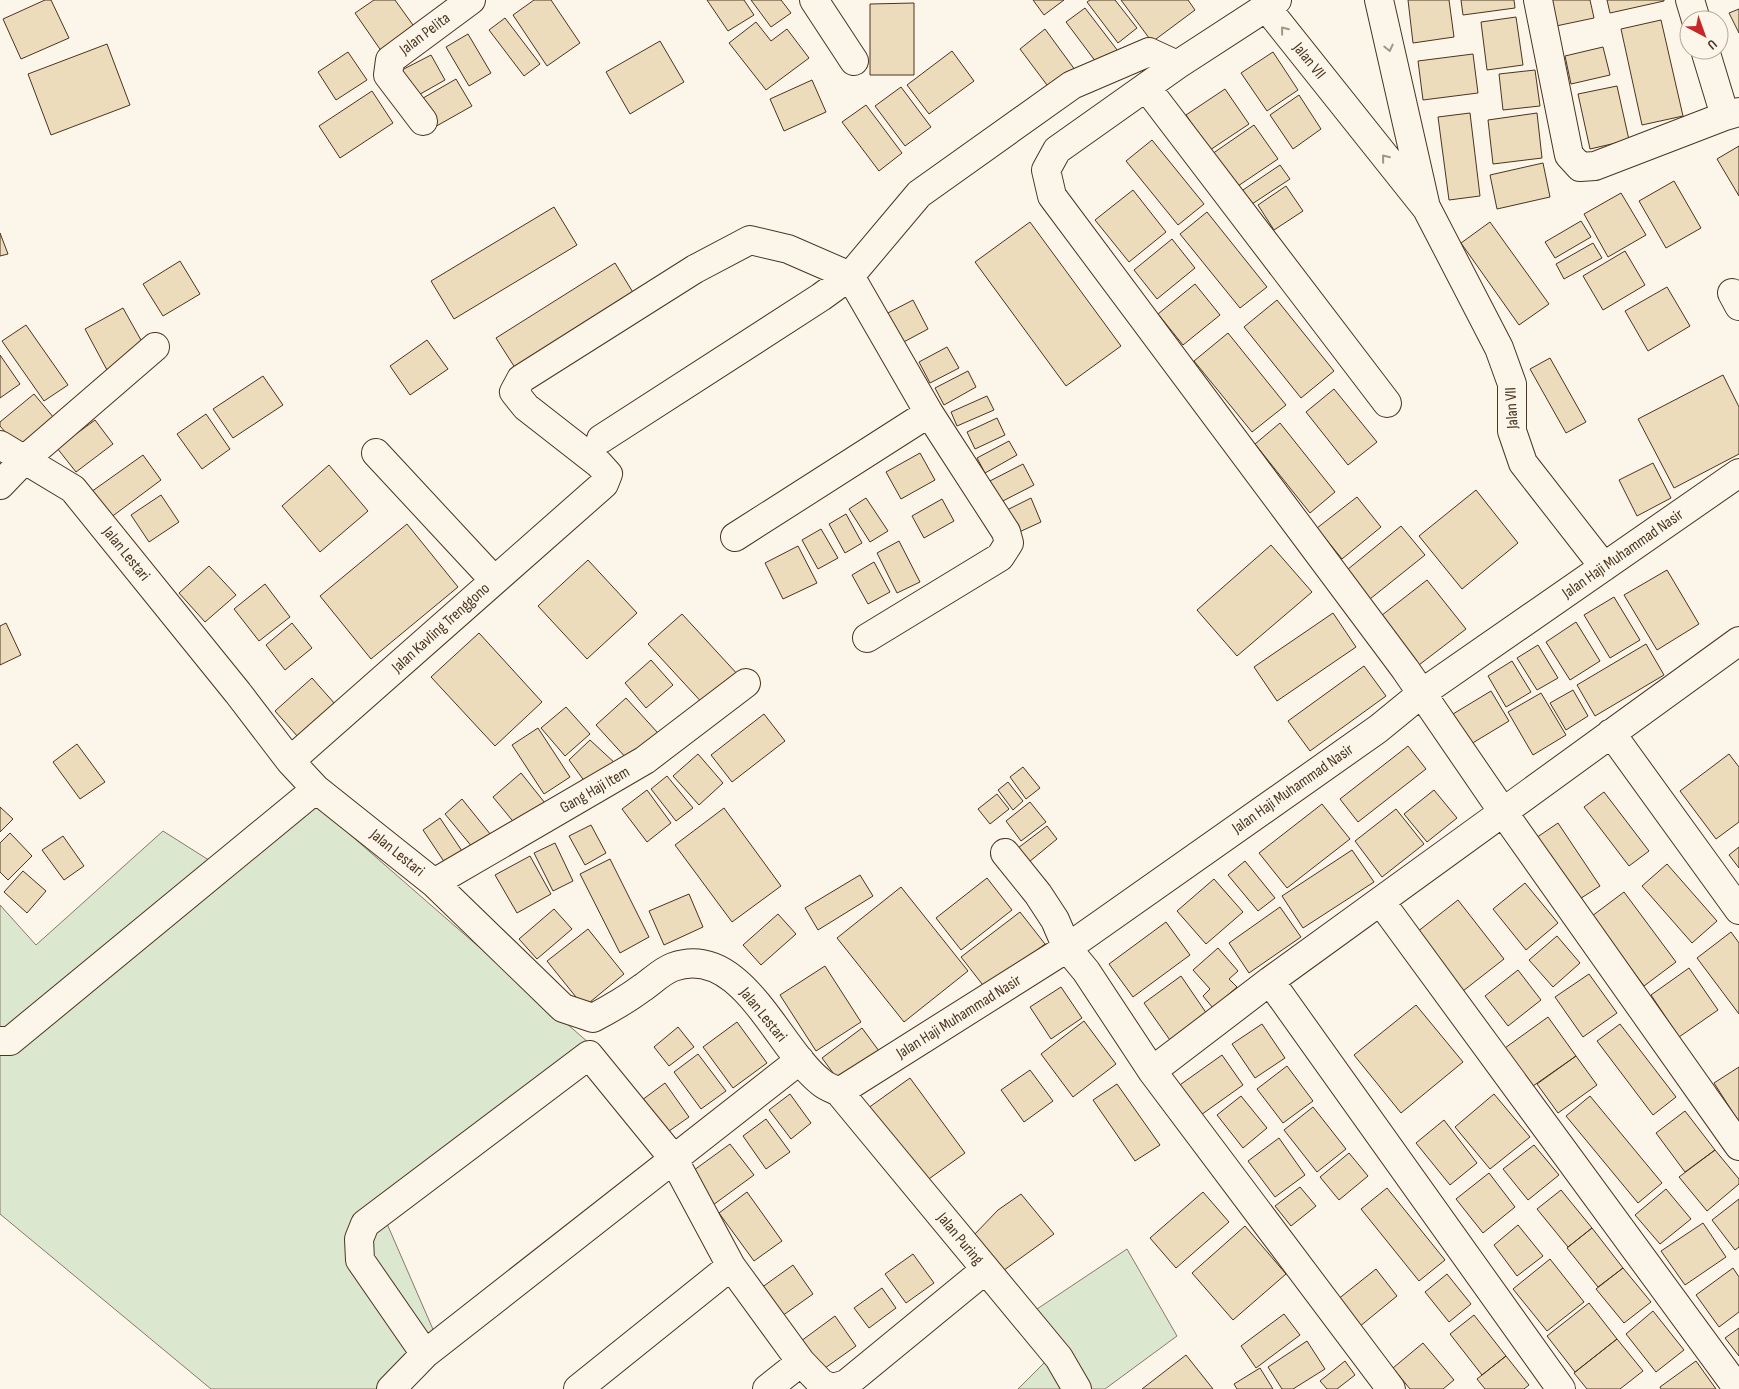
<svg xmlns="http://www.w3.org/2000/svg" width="1739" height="1389" font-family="'Sofia Sans Condensed',sans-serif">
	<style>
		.green { fill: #dce7d0; stroke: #887966 }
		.building { fill: #ecdcbc; stroke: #4a3520 }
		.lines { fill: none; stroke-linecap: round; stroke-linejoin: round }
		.minor-casing { stroke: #4a3520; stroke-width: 30 }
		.minor { stroke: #fbf6e9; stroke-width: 28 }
		.oneway { stroke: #a29684 }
		.labels { text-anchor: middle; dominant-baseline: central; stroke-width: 4; stroke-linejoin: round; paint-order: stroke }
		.street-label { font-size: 16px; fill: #4a3520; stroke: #fbf6e9 }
	</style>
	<rect width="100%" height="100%" fill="#fbf6e9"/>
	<path class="green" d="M315,804L597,1050L381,1210L442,1350L388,1389H211L0,1214V905L36,945L163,831L223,869Z
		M1127,1249L1177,1336L1105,1389H1018L1051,1356L1022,1319Z"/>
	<path class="building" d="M45,0H51L69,38L21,59L3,19Z
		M374,0H395L418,32L384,55L355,13Z
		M534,0H551L580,43L547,66L513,15Z
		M707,0H744L754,15L728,31Z
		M751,0H781L791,13L771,27Z
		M1033,0H1064L1044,15Z
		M1090,0H1115L1137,28L1118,43L1087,2Z
		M1121,0H1188L1195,10L1152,42Z
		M1408,0H1449L1454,37L1413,43Z
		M1461,0H1514L1515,8L1463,15Z
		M1550,0H1590L1594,18L1556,26Z
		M1607,0H1664V1L1610,13Z
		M914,3V75H870V4Z
		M1085,8L1121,55L1102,70L1066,22Z
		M1739,9V33L1729,13Z
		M1516,17L1523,65L1487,70L1481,22Z
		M505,18L540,64L524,76L489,30Z
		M1661,20L1683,116L1642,125L1621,29Z
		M756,22L771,41L787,29L809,58L766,90L729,43Z
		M1045,29L1078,74L1053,93L1020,49Z
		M468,34L491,73L469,86L446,47Z
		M660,41L684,82L630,114L606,72Z
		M107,44L130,105L51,135L28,74Z
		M1603,47L1610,75L1571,84L1565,56Z
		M952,51L974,81L929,114L907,85Z
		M348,52L367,80L336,100L318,72Z
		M1273,52L1298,90L1267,111L1241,73Z
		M1473,54L1478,93L1423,100L1418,61Z
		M431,55L445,80L415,97L400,71Z
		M1535,70L1540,106L1503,110L1499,74Z
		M456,79L472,106L433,128L418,101Z
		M812,80L826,112L784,131L770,99Z
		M1617,86L1629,140L1590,149L1578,94Z
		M901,87L931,127L905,146L875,106Z
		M1225,89L1249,124L1210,150L1186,115Z
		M372,91L393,123L340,158L319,126Z
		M1299,95L1321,129L1293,149L1270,115Z
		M866,105L902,153L879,171L842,122Z
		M1470,113L1480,196L1449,200L1438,117Z
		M1537,113L1542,158L1493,164L1488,120Z
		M1254,125L1278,159L1235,188L1212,154Z
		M1152,140L1204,204L1178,225L1126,161Z
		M1739,146V196L1717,159Z
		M1543,163L1550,197L1497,209L1490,175Z
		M1280,165L1290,179L1249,206L1240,192Z
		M1674,181L1701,228L1666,248L1639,201Z
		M1286,186L1303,211L1274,230L1258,205Z
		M1133,190L1166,232L1129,262L1095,220Z
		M1621,193L1646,235L1608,257L1584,214Z
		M554,207L577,245L454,319L431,281Z
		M1207,212L1267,287L1240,308L1180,234Z
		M1581,221L1591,237L1555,258L1545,242Z
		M1030,222L1121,346L1066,386L975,262Z
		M1490,222L1549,304L1519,325L1461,243Z
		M0,233L8,254L0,256Z
		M1172,239L1195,268L1157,299L1134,270Z
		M1593,243L1602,258L1564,279L1556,264Z
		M1625,251L1645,285L1603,310L1583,276Z
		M180,261L200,294L163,316L143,284Z
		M615,263L637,299L519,374L496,338Z
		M1195,284L1220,315L1183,345L1158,314Z
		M1667,287L1690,326L1648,351L1625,311Z
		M913,300L928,329L900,344L884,315Z
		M1277,300L1334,371L1301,398L1244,327Z
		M123,308L146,349L107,370L85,329Z
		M26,325L68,385L44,401L2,341Z
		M1228,333L1286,405L1252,432L1194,361Z
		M427,340L448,369L410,395L390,366Z
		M947,347L959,368L930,383L919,362Z
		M0,355L20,384L0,398Z
		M1550,358L1586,422L1566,433L1530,369Z
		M968,371L976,387L944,405L935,388Z
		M1723,375L1739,407V454L1674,488L1638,419Z
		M263,376L283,405L233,438L213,409Z
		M1334,389L1377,442L1348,465L1306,412Z
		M34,394L54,418L18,447L0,426V422Z
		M987,396L994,410L957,426L951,412Z
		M206,414L230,449L202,469L177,434Z
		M997,418L1005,435L975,449L967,432Z
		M95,420L113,444L76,472L57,448Z
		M1280,423L1335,492L1310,513L1255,444Z
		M1009,441L1017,455L985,473L977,458Z
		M920,453L935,480L901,499L886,472Z
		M143,455L161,480L110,518L91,492Z
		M1653,463L1671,498L1637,516L1619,480Z
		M1023,464L1034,485L997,504L986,483Z
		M329,465L368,511L320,552L282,506Z
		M1476,490L1518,543L1462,589L1419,536Z
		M161,495L179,522L149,542L131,515Z
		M1357,497L1381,527L1342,559L1317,528Z
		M866,498L888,531L870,542L849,509Z
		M1031,498L1041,522L1017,533L1007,510Z
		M942,499L954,521L924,538L912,516Z
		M846,514L862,543L845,553L829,524Z
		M407,524L458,587L371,659L320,596Z
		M1401,526L1425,555L1365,603L1342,574Z
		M821,529L838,558L818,569L802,540Z
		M899,541L920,582L897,593L877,553Z
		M1271,545L1312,592L1237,656L1197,610Z
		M798,546L817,583L783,599L765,563Z
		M588,560L637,613L587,659L538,606Z
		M874,562L890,592L868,604L852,575Z
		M209,566L236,595L205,622L179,593Z
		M1667,570L1699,624L1657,650L1624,595Z
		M1427,580L1466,629L1415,668L1377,619Z
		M265,584L290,617L259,641L234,609Z
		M1614,597L1640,640L1610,658L1584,615Z
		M1333,613L1356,647L1277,701L1254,667Z
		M682,614L740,677L706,707L648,644Z
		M1576,622L1600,661L1570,680L1546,642Z
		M6,623L21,655L0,665V626Z
		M292,623L312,648L285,670L266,645Z
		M479,633L542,702L495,746L431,677Z
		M1646,644L1664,675L1595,716L1577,685Z
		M1538,645L1558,678L1537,690L1517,658Z
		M651,660L673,685L646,708L625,683Z
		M1512,661L1531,692L1506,707L1488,676Z
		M1364,666L1386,696L1310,751L1288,721Z
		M312,678L343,713L306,746L275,711Z
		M1573,690L1588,716L1566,730L1550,703Z
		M1491,691L1509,721L1466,747L1448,717Z
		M1541,693L1566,735L1533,755L1508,712Z
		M626,698L658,733L628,760L596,725Z
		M566,707L590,734L565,756L541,728Z
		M764,714L785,741L732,782L711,755Z
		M538,728L570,777L544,794L512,745Z
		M590,740L617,765L588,786L569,760Z
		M77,744L105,782L80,799L53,762Z
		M1408,746L1426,769L1358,822L1340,799Z
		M698,754L723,783L699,805L673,776Z
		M1729,754L1739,767V822L1716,839L1680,791Z
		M1023,767L1040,788L1026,799L1010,777Z
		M521,773L549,808L521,831L493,797Z
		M667,776L693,808L676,821L651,789Z
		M1008,782L1023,801L1013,810L998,790Z
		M647,790L671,823L647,842L622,809Z
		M1434,790L1457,818L1427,842L1404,814Z
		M1604,792L1649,851L1629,866L1584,807Z
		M997,794L1009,809L990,824L978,809Z
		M462,799L495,840L478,854L445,814Z
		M1030,802L1046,822L1021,841L1006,821Z
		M1322,804L1350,839L1287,888L1259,853Z
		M0,807L13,819L0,832Z
		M724,808L781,886L732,922L675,845Z
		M1396,809L1424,844L1382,877L1355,841Z
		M440,818L466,857L449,869L423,830Z
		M1558,823L1600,886L1575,902L1533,840Z
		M591,825L606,853L585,865L569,836Z
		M1047,826L1057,839L1029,862L1018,848Z
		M10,833L32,856L8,880L0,872V843Z
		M63,836L84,866L64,880L42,850Z
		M555,843L573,881L553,891L534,853Z
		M1739,847V868L1729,855Z
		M1352,850L1374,882L1303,928L1282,896Z
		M530,856L551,894L517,913L495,875Z
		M610,859L649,937L620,953L580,874Z
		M1245,861L1275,898L1258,911L1228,875Z
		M1667,864L1717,921L1692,943L1642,886Z
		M23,871L46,891L27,913L4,892Z
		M860,875L873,896L818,930L805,908Z
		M987,878L1012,910L961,950L936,918Z
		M1214,879L1243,912L1206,944L1177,911Z
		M1525,883L1558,923L1526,950L1493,909Z
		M901,887L968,971L904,1022L837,938Z
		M1624,892L1676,962L1644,986L1592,916Z
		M689,894L703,927L664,945L649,911Z
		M1458,900L1504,959L1463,991L1417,932Z
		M1280,907L1301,937L1249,973L1229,943Z
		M554,909L572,929L537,959L519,939Z
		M1020,912L1045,944L986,989L961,957Z
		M778,914L796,934L761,965L743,945Z
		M1166,922L1190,955L1133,997L1109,964Z
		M588,929L624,974L584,1007L547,961Z
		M1731,932L1739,943V1014L1697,958Z
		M1557,936L1580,963L1553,987L1529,960Z
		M1218,948L1238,971L1229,979L1237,987L1213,1008L1203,996L1210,989L1193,970Z
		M825,966L861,1022L816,1051L780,995Z
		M1689,968L1718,1010L1679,1037L1651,995Z
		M1518,970L1541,1000L1508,1026L1485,996Z
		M1589,974L1617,1013L1583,1037L1555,997Z
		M1181,976L1209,1017L1172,1043L1144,1003Z
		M1061,987L1082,1018L1051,1039L1030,1007Z
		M1416,1005L1463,1062L1401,1113L1354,1055Z
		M1548,1017L1576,1056L1533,1086L1505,1048Z
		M1084,1021L1116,1064L1073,1097L1041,1054Z
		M737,1022L767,1063L733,1088L703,1047Z
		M1262,1024L1285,1058L1255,1078L1232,1044Z
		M1620,1024L1676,1097L1653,1115L1597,1041Z
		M678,1027L694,1047L669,1066L654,1047Z
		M862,1028L879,1051L839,1081L822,1058Z
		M698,1054L726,1091L701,1109L674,1072Z
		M1222,1055L1243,1085L1198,1117L1177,1087Z
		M1576,1056L1597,1085L1558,1113L1537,1084Z
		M1287,1066L1313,1101L1283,1123L1257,1089Z
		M1739,1067V1122L1714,1083Z
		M1030,1070L1053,1101L1024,1122L1001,1090Z
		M910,1078L965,1153L919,1186L864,1111Z
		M665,1083L689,1117L662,1136L638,1103Z
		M1117,1084L1160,1145L1135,1161L1093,1100Z
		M790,1094L811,1123L791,1139L769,1110Z
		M1494,1094L1530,1137L1490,1169L1455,1127Z
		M1241,1096L1267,1128L1243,1148L1217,1115Z
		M1590,1096L1662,1183L1638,1203L1566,1116Z
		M1313,1107L1346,1149L1317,1172L1284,1130Z
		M1685,1111L1715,1150L1685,1172L1656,1133Z
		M766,1119L790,1152L766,1169L743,1136Z
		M1444,1120L1477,1163L1450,1185L1416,1143Z
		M1279,1138L1305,1175L1275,1197L1248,1161Z
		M730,1144L754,1175L713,1205L690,1173Z
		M1534,1145L1559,1175L1528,1200L1503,1169Z
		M1715,1150L1739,1179V1184L1707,1211L1679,1177Z
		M1349,1153L1368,1176L1339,1200L1320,1177Z
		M1489,1173L1515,1207L1483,1233L1456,1199Z
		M1300,1187L1316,1206L1291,1226L1275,1206Z
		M1387,1188L1445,1260L1419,1281L1361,1209Z
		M1666,1189L1691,1219L1660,1244L1635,1215Z
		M1561,1190L1592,1228L1568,1247L1537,1209Z
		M747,1192L782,1241L754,1261L719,1213Z
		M1203,1192L1229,1222L1176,1268L1150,1238Z
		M1021,1194L1054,1234L1000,1273L972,1237L998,1210Z
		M1739,1199V1247L1735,1250L1712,1220Z
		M1703,1223L1726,1257L1685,1285L1661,1251Z
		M1518,1225L1543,1256L1517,1276L1494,1245Z
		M1245,1226L1286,1274L1233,1320L1192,1273Z
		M1592,1228L1623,1268L1598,1287L1567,1248Z
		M913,1254L934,1283L906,1303L885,1274Z
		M1550,1259L1584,1302L1547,1331L1513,1289Z
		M793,1265L813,1294L782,1316L761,1288Z
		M1623,1268L1651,1302L1624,1323L1596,1289Z
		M1733,1268L1739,1277V1312L1719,1327L1696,1295Z
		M1376,1269L1397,1296L1359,1327L1337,1300Z
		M1447,1274L1471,1304L1449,1322L1425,1292Z
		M882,1288L896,1308L869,1328L854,1308Z
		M1589,1303L1617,1339L1575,1372L1547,1336Z
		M1653,1311L1684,1350L1656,1372L1626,1334Z
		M1284,1314L1300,1335L1256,1368L1241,1346Z
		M1474,1315L1506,1356L1482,1375L1450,1334Z
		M835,1316L856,1346L818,1373L797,1344Z
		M1739,1328V1356L1725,1338Z
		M1617,1339L1643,1371L1620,1389H1587L1574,1373Z
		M1307,1341L1325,1369L1293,1389H1282L1268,1367Z
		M1423,1343L1454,1380L1443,1389H1410L1393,1368Z
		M1186,1355L1213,1389H1142Z
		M1506,1356L1529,1385L1524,1389H1485L1477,1379Z
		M1345,1361L1355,1375L1337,1389H1327L1320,1381Z
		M1696,1361L1716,1389H1661L1660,1387Z
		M1260,1368L1273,1389H1237L1234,1384Z"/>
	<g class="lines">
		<g class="minor-casing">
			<path id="minor" d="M814,0L854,61
				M1379,0L1425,203
				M1538,0L1569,155L1580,167L1595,166L1725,116
				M1690,0L1696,20
				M1266,7L1427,209L1499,348L1512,384V431L1523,463L1604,567
				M1705,50L1725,116L1739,112
				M1177,65L1057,150L1046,170L1052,196L1405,669L1503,812L1739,1146
				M1146,87L1387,403
				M423,121L388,75L390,60L471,0
				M1732,293L1739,306
				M601,439L821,297L850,276L919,194L1072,85L1149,52L1177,65L1277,0
				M0,445L73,489L238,693L290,761L316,789L434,883L563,1008L593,1018C610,1009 626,1000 642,988C651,982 662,971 673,967C742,942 778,1050 822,1083C827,1087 833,1089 839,1092L1059,1358L1077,1389
				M376,453L494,580
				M0,485L24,460L155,347
				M735,537L929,413
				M1611,733L1739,910
				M290,761L604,484L608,474L599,464L526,407L514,392L521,379L695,269L750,240L788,249L850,276L929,413L1006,532L1009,543L1000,557L867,638
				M1005,853L1038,894L1055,920L1067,948L1086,971L1152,1071L1391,1389
				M434,883L645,760L746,683
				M1381,902L1738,1389
				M1270,981L1561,1389
				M0,1041H10L316,789
				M1152,1071L1270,981L1739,641
				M839,1092L1067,948L1378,729L1422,693L1739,473
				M425,1354L360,1260L359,1239L365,1224L589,1055L673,1158L731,1266L801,1362L822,1384L833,1388L846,1384L985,1270
				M391,1389L425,1354L800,1060
				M578,1389L731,1266
				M767,1389L801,1362"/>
		</g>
		<use href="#minor" class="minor"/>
	</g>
	<defs><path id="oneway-chevron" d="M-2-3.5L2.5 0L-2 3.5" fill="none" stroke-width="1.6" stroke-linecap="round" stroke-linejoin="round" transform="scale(1.25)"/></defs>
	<g class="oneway">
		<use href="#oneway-chevron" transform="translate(1284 30) rotate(-129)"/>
		<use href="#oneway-chevron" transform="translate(1389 48) rotate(77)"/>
		<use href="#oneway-chevron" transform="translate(1385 158) rotate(-129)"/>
	</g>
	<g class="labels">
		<g class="street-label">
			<text transform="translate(425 34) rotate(-37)">Jalan Pelita</text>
			<text transform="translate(1309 61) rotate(51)">Jalan VII</text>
			<text transform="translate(1512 408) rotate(-93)">Jalan VII</text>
			<text transform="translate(126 554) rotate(51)">Jalan Lestari</text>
			<text transform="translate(1623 554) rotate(-35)">Jalan Haji Muhammad Nasir</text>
			<text transform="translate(441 628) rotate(-42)">Jalan Kavling Trenggono</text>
			<text transform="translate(1293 789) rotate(-35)">Jalan Haji Muhammad Nasir</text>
			<text transform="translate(595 790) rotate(-30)">Gang Haji Item</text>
			<text transform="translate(397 853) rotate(39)">Jalan Lestari</text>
			<text transform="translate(763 1015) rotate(51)">Jalan Lestari</text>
			<text transform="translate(959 1017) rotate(-32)">Jalan Haji Muhammad Nasir</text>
			<text transform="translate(960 1239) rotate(50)">Jalan Puring</text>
		</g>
	</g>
	<g transform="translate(1704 35) rotate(139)"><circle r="24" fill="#fbf6e9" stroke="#b4a999"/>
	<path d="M0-4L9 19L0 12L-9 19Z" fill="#c62828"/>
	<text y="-8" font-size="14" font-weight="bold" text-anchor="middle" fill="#4a3520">U</text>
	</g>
</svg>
